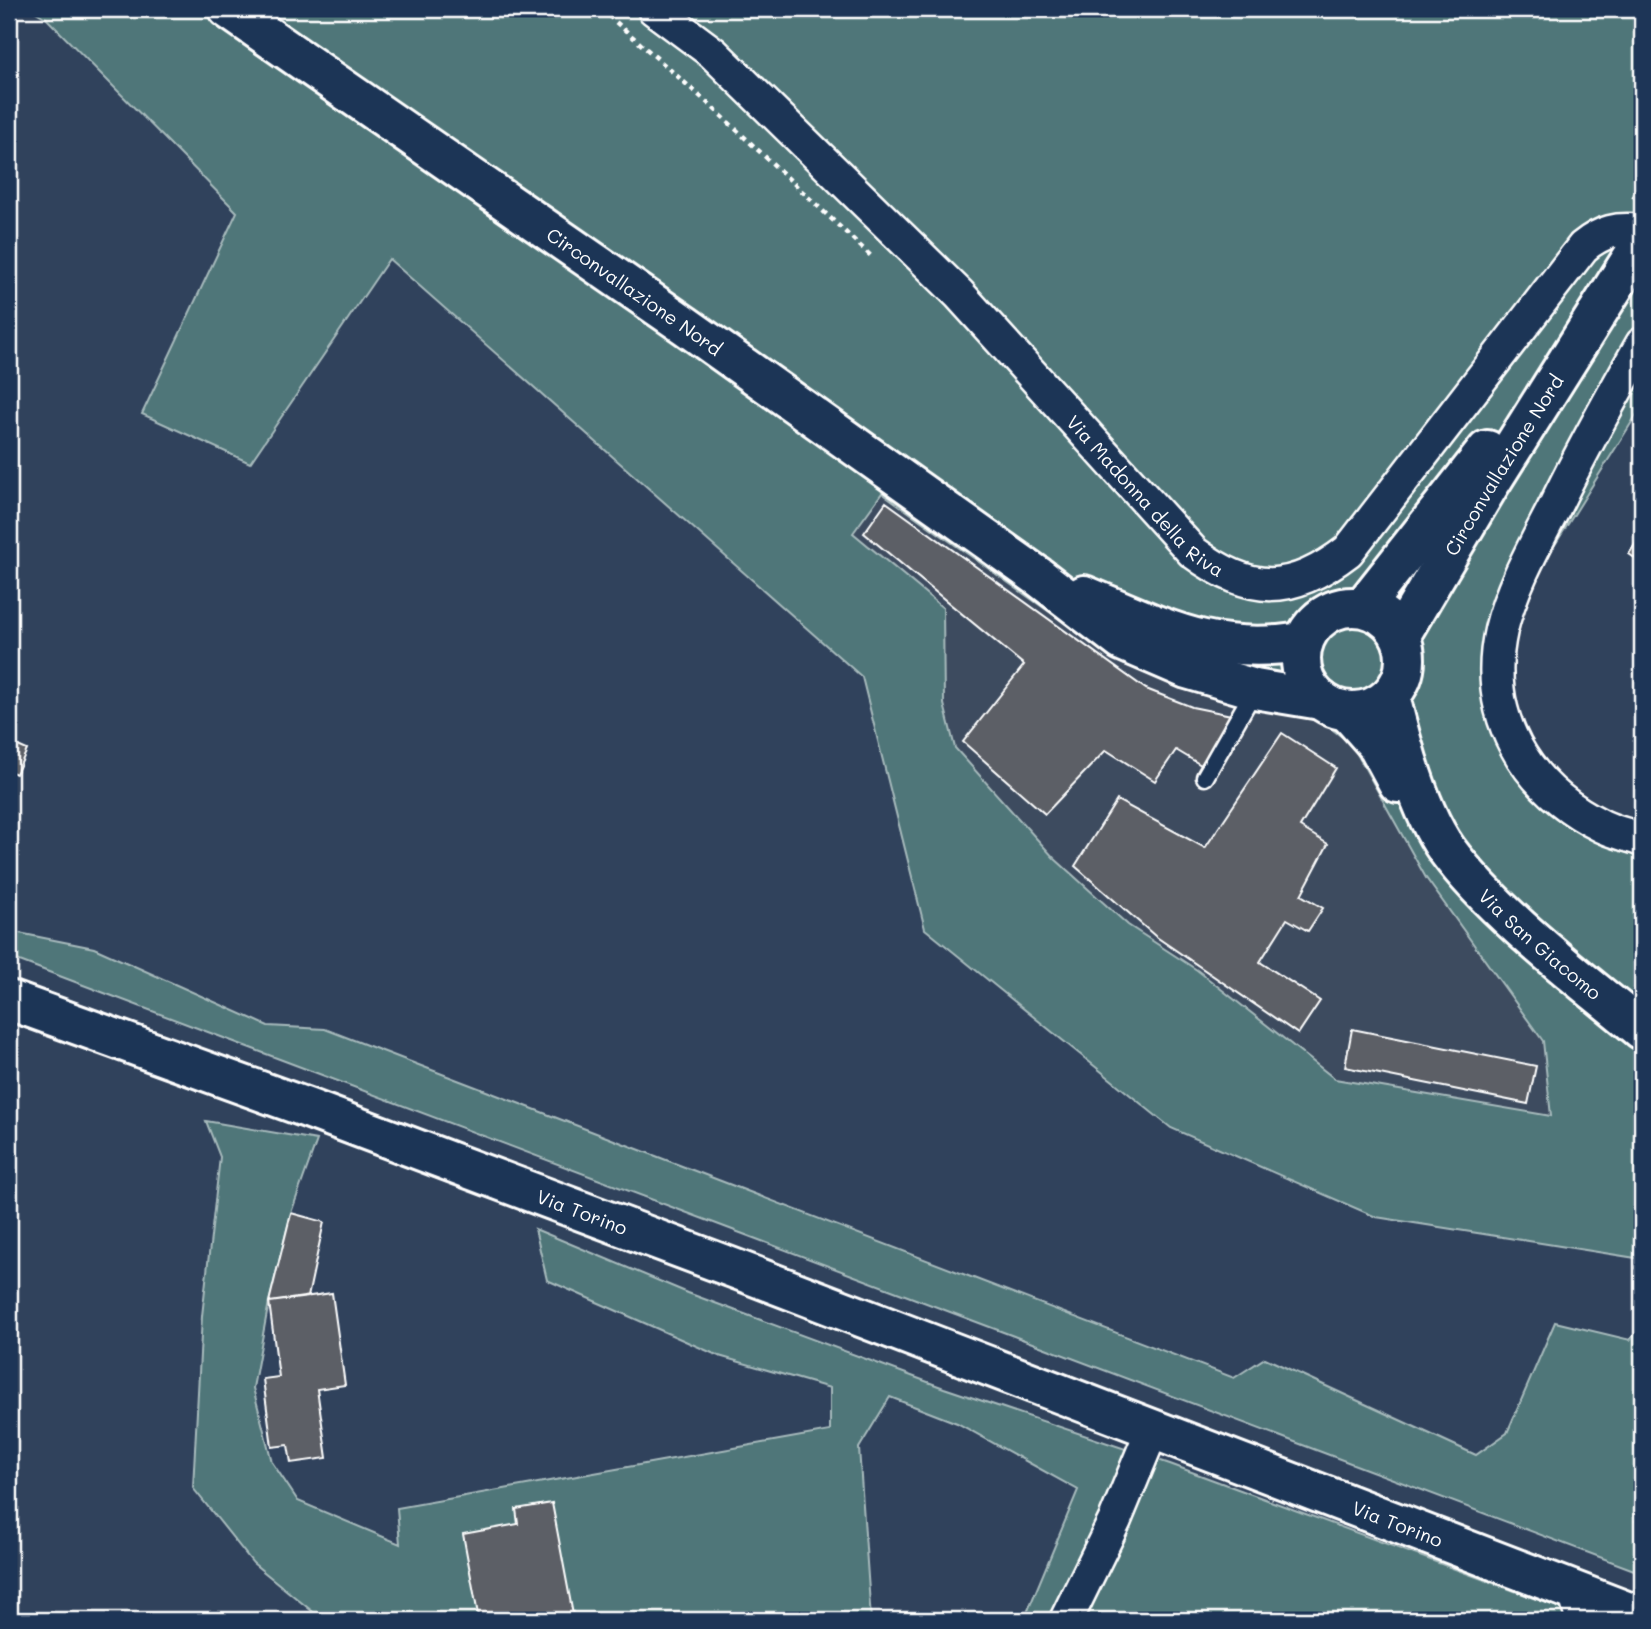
<svg xmlns="http://www.w3.org/2000/svg" width="1651" height="1629" font-family="Mali,sans-serif">
	<style>
		.built { fill: #3d4b5f }
		.green { fill: #4f7679; stroke: #a7babc; stroke-width: 2; fill-rule: evenodd }
		.building { fill: #5c5f66; stroke: #fff; stroke-width: 2 }
		.lines { fill: none; stroke-linecap: round; stroke-linejoin: round }
		.service-casing { stroke: #fff; stroke-width: 21 }
		.minor-casing { stroke: #fff; stroke-width: 37 }
		.secondary-casing { stroke: #fff; stroke-width: 44 }
		.primary-casing { stroke: #fff; stroke-width: 44 }
		.path { stroke: #fff; stroke-width: 4.5; stroke-dasharray: 5 5; stroke-linecap: butt }
		.service { stroke: #1d3557; stroke-width: 16 }
		.minor { stroke: #1d3557; stroke-width: 32 }
		.secondary { stroke: #1d3557; stroke-width: 38 }
		.primary { stroke: #1d3557; stroke-width: 38 }
		.labels { text-anchor: middle; dominant-baseline: central; stroke-width: 6; stroke-linejoin: round; paint-order: stroke }
		.street-label { font-size: 19px; fill: #fff; stroke: #1d3557 }
	</style>
	<rect width="100%" height="100%" fill="#30425c"/>
	<filter id="ink" filterUnits="userSpaceOnUse"><feTurbulence type="fractalNoise" baseFrequency=".0143" numOctaves="2"/><feDisplacementMap in="SourceGraphic" scale="14" xChannelSelector="R" yChannelSelector="G"/><feConvolveMatrix kernelMatrix="1 2 1 2 8 2 1 2 1" color-interpolation-filters="sRGB"/></filter>
	<g filter="url(#ink)">
		<path class="built" d="M882,493L1123,664L1309,711L1352,745L1426,878L1543,1041L1551,1116L1335,1079L1197,970L1128,925L1054,858L955,748L944,704L943,608L853,533Z"/>
		<path class="green" d="M31,9H1642V406L1479,666L1490,725L1642,853L1637,903L1642,911V1259L1376,1217L1171,1128L925,929L862,677L389,259L250,463L142,414L237,212L46,18ZM882,493L1123,664L1229,701L1309,711L1352,745L1426,878L1543,1041L1551,1116L1335,1079L1197,970L1128,925L1054,858L955,748L944,704L943,608L853,533Z
			M9,931L94,948L268,1026L325,1029L1234,1378L1265,1358L1476,1455L1507,1433L1555,1322L1630,1340L1642,1326V1510L1635,1521L1642,1524V1573L9,957Z
			M206,1121L317,1140L291,1213L269,1302L253,1388L272,1462L298,1501L400,1544L397,1508L830,1431V1388L719,1356L547,1280L535,1229L688,1293L944,1388L1170,1464L1593,1620H1024L1078,1490L957,1423L890,1397L859,1448L871,1620H323L253,1563L193,1488L202,1316L220,1157Z"/>
		<path class="building" d="M886,502L1146,689L1192,707L1236,716L1201,765L1176,750L1155,781L1106,750L1045,814L963,742L1024,665L864,533Z
			M1642,533V563L1629,554Z
			M1282,733L1336,768L1300,827L1328,844L1301,895L1323,908L1308,931L1287,919L1260,962L1320,1001L1298,1034L1155,936L1075,866L1117,800L1205,848Z
			M9,742L27,750L16,774L9,771Z
			M1352,1029L1536,1066L1528,1104L1345,1067Z
			M291,1213L324,1222L308,1297L269,1302Z
			M332,1293L345,1385L317,1389L327,1458L291,1463L288,1445L272,1447L263,1379L279,1377L269,1302Z
			M552,1503L574,1620H479L463,1534L518,1524L516,1509Z"/>
		<g class="lines">
			<g class="service-casing">
				<path id="service" d="M1205,777L1255,689
					M1566,1591L1574,1620"/>
			</g>
			<g class="minor-casing">
				<g id="minor">
					<path id="s1" d="M654,9L713,53L959,294L1193,552C1251,595 1291,595 1348,551L1583,247C1602,231 1617,228 1642,231"/>
					<path d="M1642,344C1611,398 1581,452 1554,508C1534,547 1511,588 1501,630C1482,715 1525,788 1602,826C1614,832 1629,835 1642,840"/>
					<path d="M1066,1620L1115,1520L1153,1428"/>
				</g>
			</g>
			<g class="secondary-casing">
				<g id="secondary">
					<path id="s2" d="M1390,696C1401,743 1419,811 1447,850C1494,914 1581,979 1642,1030"/>
					<path d="M1347,711L1378,746L1398,783"/>
				</g>
			</g>
			<g class="primary-casing">
				<g id="primary">
					<path id="s3" d="M228,9L686,326L1039,577L1122,641L1187,669L1255,689L1321,700"/>
					<path d="M1084,595C1166,629 1212,656 1303,642"/>
					<circle cx="1353" cy="659" r="52"/>
					<path d="M1363,607L1487,450"/>
					<path id="s4" d="M1400,636L1488,487L1642,242"/>
					<path id="s5" d="M9,1000L310,1109L741,1271L1642,1617"/>
				</g>
			</g>
			<path class="path" d="M601,9L709,104L871,256
				M1633,198L1642,188
				M1635,1267L1642,1268"/>
			<use href="#service" class="service"/>
			<use href="#minor" class="minor"/>
			<use href="#secondary" class="secondary"/>
			<use href="#primary" class="primary"/>
		</g>
	</g>
	<g class="labels">
		<g class="street-label">
			<text stroke="none"><textPath href="#s3" startOffset="495">Circonvallazione Nord</textPath></text>
			<text stroke="none"><textPath href="#s4" startOffset="200">Circonvallazione Nord</textPath></text>
			<text stroke="none"><textPath href="#s1" startOffset="693">Via Madonna della Riva</textPath></text>
			<text stroke="none"><textPath href="#s2" startOffset="298">Via San Giacomo</textPath></text>
			<text stroke="none"><textPath href="#s5" startOffset="611">Via Torino</textPath></text>
			<text stroke="none"><textPath href="#s5" startOffset="1484">Via Torino</textPath></text>
		</g>
	</g>
	<rect width="1651" height="1629" fill="none" stroke="#1d3557" stroke-width="35"/>
	<rect x="18" y="18" width="1616" height="1594" fill="none" stroke="#fff" stroke-width="2.5" filter="url(#ink)"/>
</svg>
